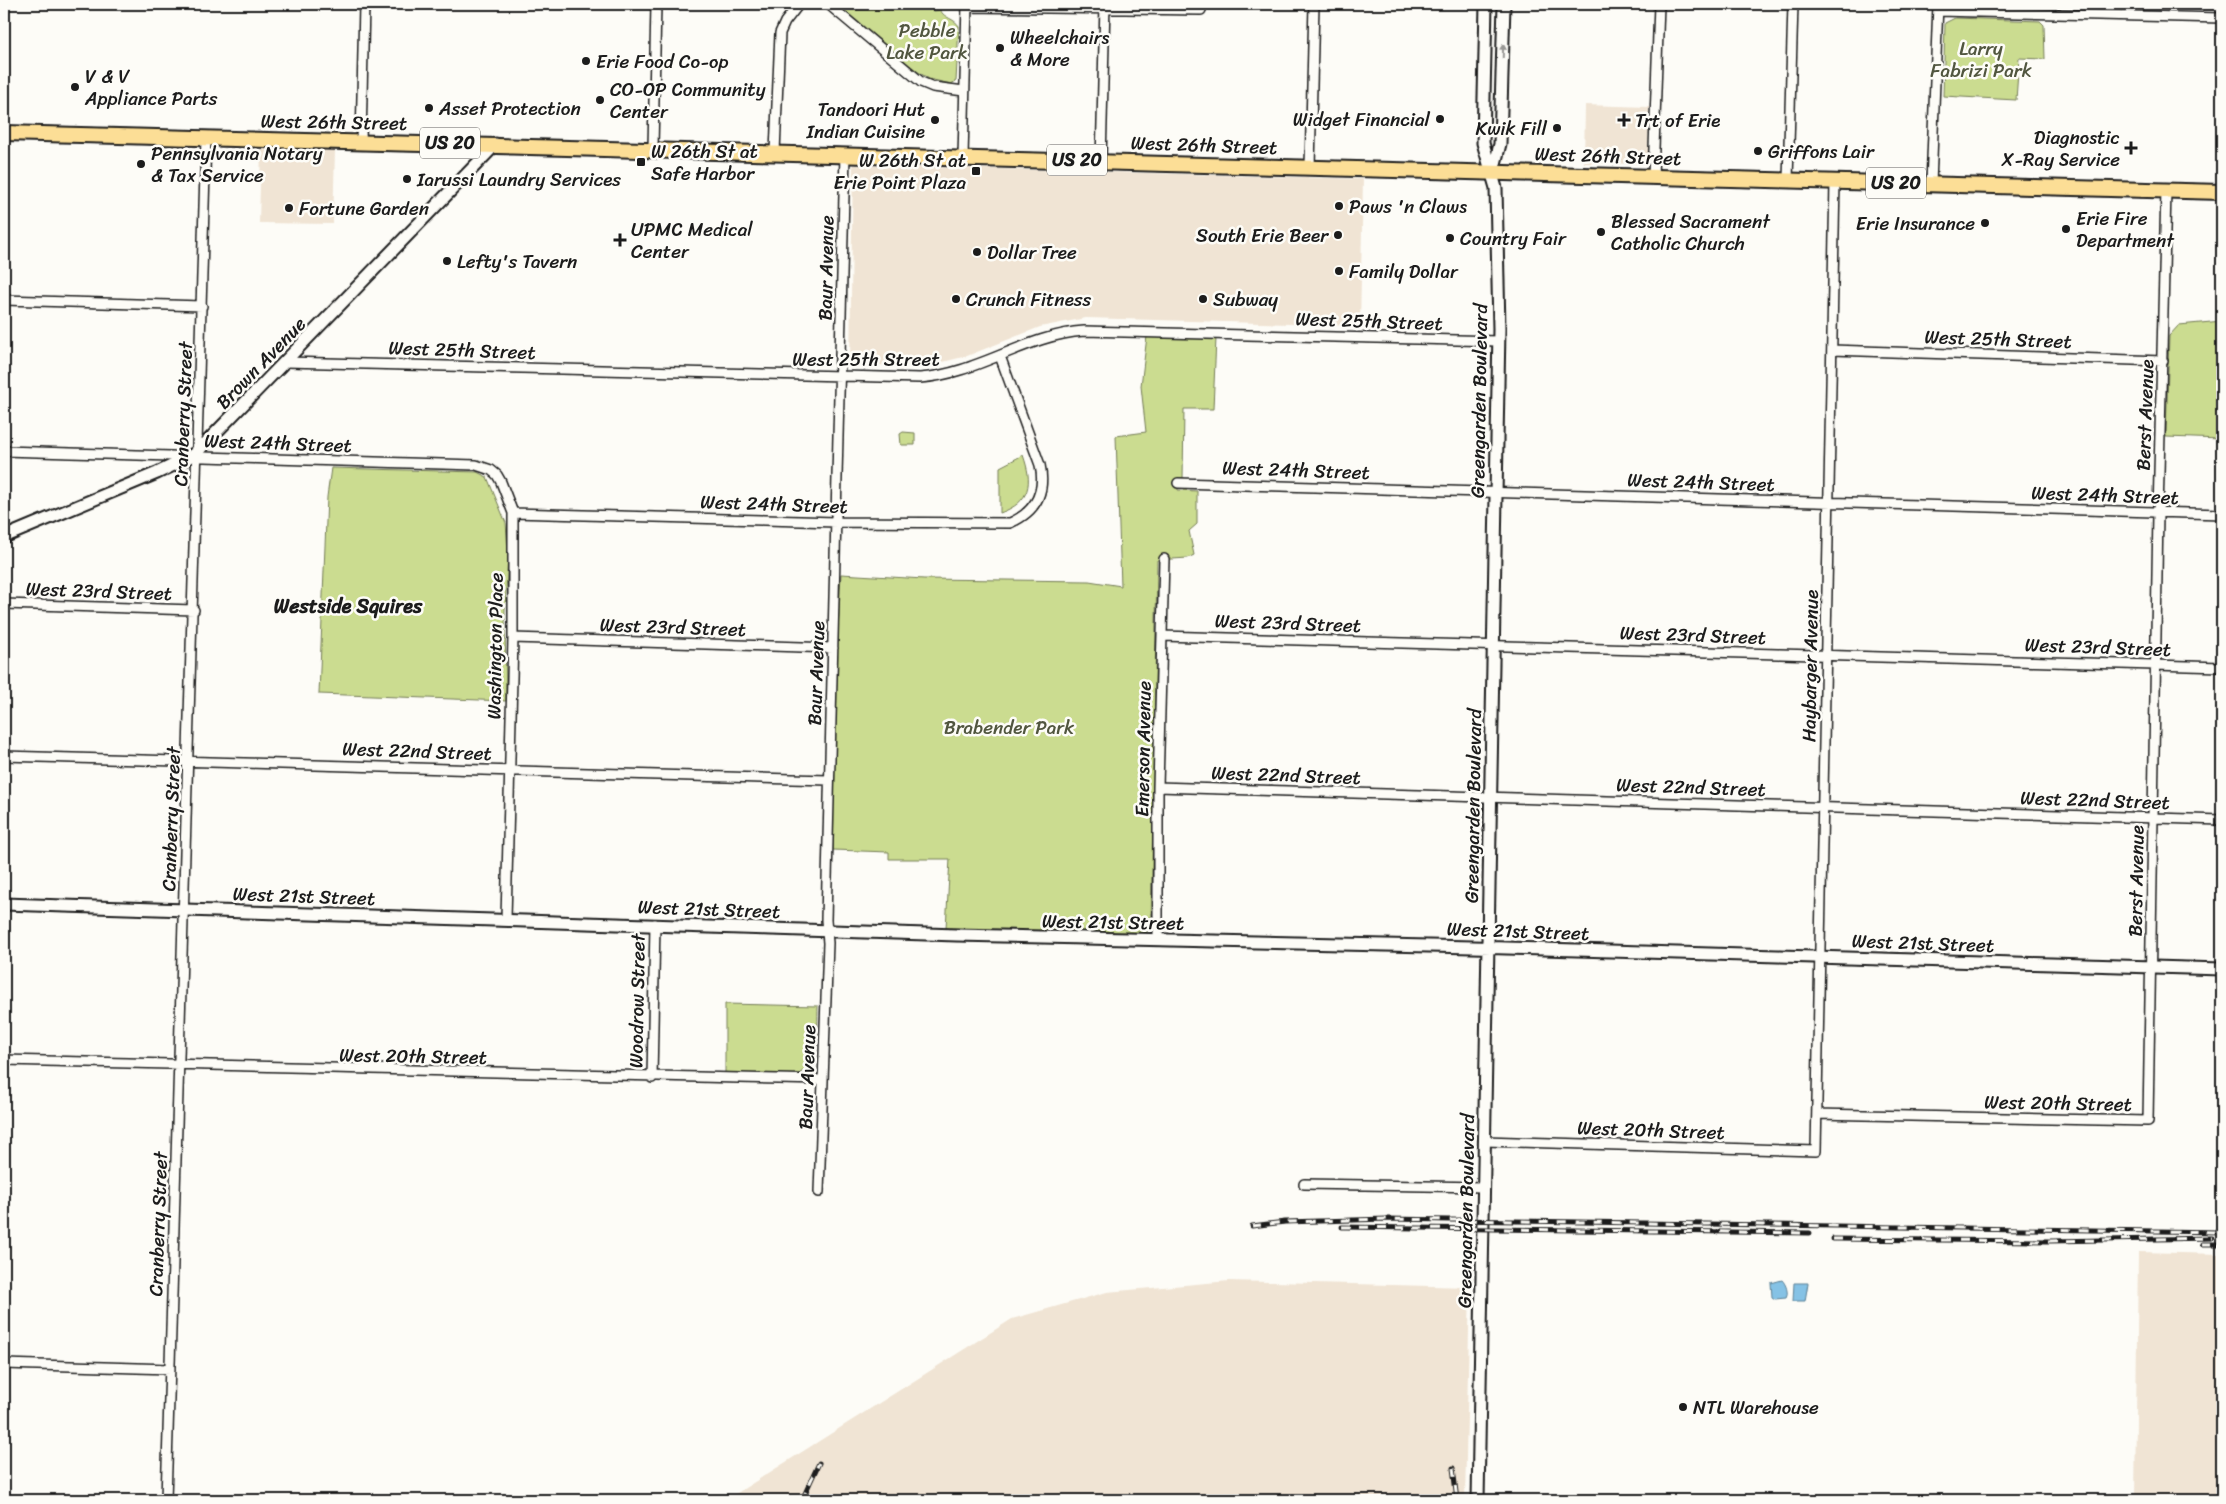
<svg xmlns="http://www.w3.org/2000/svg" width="2226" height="1504" font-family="Sriracha,sans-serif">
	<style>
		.built { fill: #f0e4d4 }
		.green { fill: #cbdc90; stroke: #747c56 }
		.water { fill: #85c2e5; stroke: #5b8095 }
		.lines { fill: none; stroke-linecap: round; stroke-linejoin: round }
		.minor-casing { stroke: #1c1c1c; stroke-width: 12 }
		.tertiary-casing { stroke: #1c1c1c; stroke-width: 15 }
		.primary-casing { stroke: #1c1c1c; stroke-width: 18 }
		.minor { stroke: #fdfcf7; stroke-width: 9 }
		.tertiary { stroke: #fdfcf7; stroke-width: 11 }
		.primary { stroke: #fcde96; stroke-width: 14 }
		.rail-casing { stroke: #1c1c1c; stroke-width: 5 }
		.rail { stroke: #fdfcf7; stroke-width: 3; stroke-dasharray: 9; stroke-linecap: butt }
		.oneway { fill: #989794 }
		.poi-dot { fill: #1c1c1c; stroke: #fdfcf7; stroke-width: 2 }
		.labels { text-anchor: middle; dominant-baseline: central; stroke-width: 5; stroke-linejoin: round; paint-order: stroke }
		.shield { fill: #fdfcf7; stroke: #605f5e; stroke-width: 1 }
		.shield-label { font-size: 18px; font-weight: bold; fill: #1c1c1c }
		.park-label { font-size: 19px; fill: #51563f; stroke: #fdfcf7 }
		.poi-label { font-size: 19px; fill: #1c1c1c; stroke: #fdfcf7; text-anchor: start }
		.street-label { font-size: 19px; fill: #1c1c1c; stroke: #fdfcf7 }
		.neighbourhood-label { font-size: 20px; font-weight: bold; fill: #1c1c1c; stroke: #fdfcf7 }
	</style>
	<rect width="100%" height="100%" fill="#fdfcf7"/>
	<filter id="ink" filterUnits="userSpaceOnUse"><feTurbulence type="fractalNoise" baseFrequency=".02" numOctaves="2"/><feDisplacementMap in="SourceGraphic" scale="10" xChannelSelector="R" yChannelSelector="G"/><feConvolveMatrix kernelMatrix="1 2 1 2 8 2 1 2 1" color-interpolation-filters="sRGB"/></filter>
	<g filter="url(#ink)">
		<path class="built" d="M1585,105L1649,107L1648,159L1645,164L1584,163Z
			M261,148L335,150L333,224L259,223Z
			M853,165L1363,179L1360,326L1086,318L1040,327L967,356L935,364L902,366L850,364Z
			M2138,1252L2222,1254V1500H2135Z
			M1229,1281L1470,1287L1465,1500H726L1012,1319L1107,1292Z"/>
		<path class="green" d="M837,4H926L934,11L940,10C945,19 954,18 959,26L956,81L951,84L929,79L917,71Z
			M1955,18L2040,21L2044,25L2045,59L2019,58L2016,100L1943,96L1945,23Z
			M2222,321V439L2166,437L2169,336L2179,325Z
			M1147,336L1216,338L1213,409H1184L1183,479H1177L1178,490L1197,491V524L1189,531L1194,555L1188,558L1157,560L1151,928L1143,934L946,928L950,859H889V852L833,850V724L841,574L924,579L1089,581L1121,586L1116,436L1146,432L1141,386Z
			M903,432L915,433V445H901L900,434Z
			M1023,455C1033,483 1031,502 1000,513V467Z
			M331,468L477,472L487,477L506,523L508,552L505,611L506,701L319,694L327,497Z
			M725,1004L818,1006C817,1030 821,1064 795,1076L725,1074Z"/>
		<path class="water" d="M1782,1280C1786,1284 1789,1293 1786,1298L1775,1299L1772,1297L1771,1283Z
			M1794,1283H1808L1805,1301H1793Z"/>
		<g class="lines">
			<g class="minor-casing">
				<path id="minor" d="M828,4L921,82L933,87L964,91
					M967,7L1201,10
					M1938,11L2222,18
					M361,142L364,4
					M653,148L656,4
					M775,152L780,33L785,22L799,4
					M963,157L967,4
					M1101,161L1105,4
					M1310,167L1314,4
					M1653,177L1659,4
					M1788,180L1793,4
					M1931,184L1938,4
					M4,300L202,306
					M1832,350L2163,361
					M286,362L920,378C978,374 1026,335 1084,331L1498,341
					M4,451L476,465L491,470L497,475L501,482L513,513V638L506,919
					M1178,483L2222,514
					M513,513L836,522L1010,523C1035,512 1046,493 1040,465L1000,356
					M4,604L194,610
					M1162,636L2222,667
					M513,638L833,648
					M4,756L828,780
					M1158,787L2222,820
					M1158,940V787L1164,559
					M4,1060L822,1080
					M652,1078L655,924
					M1817,1114L2148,1121L2158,513L2166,191
					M1485,1141L1816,1151L1835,182
					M1304,1184L1484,1187
					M819,1192L828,943L826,920L845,154
					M4,1364L170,1369
					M166,1500L206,138"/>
			</g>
			<g class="tertiary-casing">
				<path id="tertiary" d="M1493,172L1500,144L1504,4
					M4,537L157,473L186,459L198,451L496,144
					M4,904L957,935L1473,947L2222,969
					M1478,1500L1499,329L1496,188L1483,143L1486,4"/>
			</g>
			<g class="primary-casing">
				<path id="primary" d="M4,133L2222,192"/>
			</g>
			<use href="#minor" class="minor"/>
			<use href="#tertiary" class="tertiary"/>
			<use href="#primary" class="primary"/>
			<g class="rail-casing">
				<path id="rail" d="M1252,1226L1285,1222L1387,1219L2222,1232
					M1342,1227L1810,1233
					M1833,1239L2050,1241L2212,1238
					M2202,1244H2222
					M1453,1468L1457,1500
					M802,1500L819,1463"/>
			</g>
			<use href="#rail" class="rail"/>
		</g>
		<defs><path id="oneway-solid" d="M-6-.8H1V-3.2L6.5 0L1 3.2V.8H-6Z" transform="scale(1.25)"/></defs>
		<use class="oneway" href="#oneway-solid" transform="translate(1503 51) rotate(-88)"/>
	</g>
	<g class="poi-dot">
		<circle cx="1000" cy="48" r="5"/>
		<circle cx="586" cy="61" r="5"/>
		<circle cx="75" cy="87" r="5"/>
		<circle cx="600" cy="100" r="5"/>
		<circle cx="429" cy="108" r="5"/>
		<circle cx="1440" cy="119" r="5"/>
		<circle cx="935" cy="120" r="5"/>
		<path d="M1621.5 112.5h5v5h5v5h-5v5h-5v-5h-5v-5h5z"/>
		<circle cx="1557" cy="128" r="5"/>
		<path d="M2128.5 140.5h5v5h5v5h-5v5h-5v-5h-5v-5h5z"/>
		<circle cx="1758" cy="151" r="5"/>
		<rect x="636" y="157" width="10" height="10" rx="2.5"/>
		<circle cx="141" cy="164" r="5"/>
		<rect x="971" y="166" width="10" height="10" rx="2.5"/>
		<circle cx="407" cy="179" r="5"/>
		<circle cx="1339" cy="206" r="5"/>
		<circle cx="289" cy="208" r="5"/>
		<circle cx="1985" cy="223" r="5"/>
		<circle cx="2066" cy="229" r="5"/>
		<circle cx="1601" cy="232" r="5"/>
		<circle cx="1338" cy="235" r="5"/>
		<circle cx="1450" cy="238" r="5"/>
		<path d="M617.5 232.5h5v5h5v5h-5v5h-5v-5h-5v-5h5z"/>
		<circle cx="977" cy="252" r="5"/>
		<circle cx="447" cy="261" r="5"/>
		<circle cx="1339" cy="271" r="5"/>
		<circle cx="956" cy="299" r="5"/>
		<circle cx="1203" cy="299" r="5"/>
		<circle cx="1683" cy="1407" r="5"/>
	</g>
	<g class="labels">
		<g class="shield">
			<rect x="420" y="127.5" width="60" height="31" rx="4"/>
			<rect x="1047" y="144.5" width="60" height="31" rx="4"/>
			<rect x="1866" y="167.5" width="60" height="31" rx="4"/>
		</g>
		<g class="shield-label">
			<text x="450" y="143">US 20</text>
			<text x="1077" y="160">US 20</text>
			<text x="1896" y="183">US 20</text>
		</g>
		<g class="park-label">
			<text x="927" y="30">Pebble<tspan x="927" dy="22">Lake Park</tspan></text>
			<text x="1981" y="48">Larry<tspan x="1981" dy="22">Fabrizi Park</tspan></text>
			<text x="1009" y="727">Brabender Park</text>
		</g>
		<g class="poi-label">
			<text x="1010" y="37">Wheelchairs<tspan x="1010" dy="22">&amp; More</tspan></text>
			<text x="596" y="61">Erie Food Co-op</text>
			<text x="85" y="76">V &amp; V<tspan x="85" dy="22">Appliance Parts</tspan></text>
			<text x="610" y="89">CO-OP Community<tspan x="610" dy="22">Center</tspan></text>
			<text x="439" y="108">Asset Protection</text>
			<text x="925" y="109" text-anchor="end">Tandoori Hut<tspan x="925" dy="22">Indian Cuisine</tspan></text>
			<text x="1430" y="119" text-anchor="end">Widget Financial</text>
			<text x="1635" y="120">Trt of Erie</text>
			<text x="1547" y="128" text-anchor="end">Kwik Fill</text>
			<text x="2120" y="137" text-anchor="end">Diagnostic<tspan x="2120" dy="22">X-Ray Service</tspan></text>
			<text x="651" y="151">W 26th St at<tspan x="651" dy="22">Safe Harbor</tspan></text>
			<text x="1768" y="151">Griffons Lair</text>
			<text x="151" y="153">Pennsylvania Notary<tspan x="151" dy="22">&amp; Tax Service</tspan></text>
			<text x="966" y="160" text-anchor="end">W 26th St at<tspan x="966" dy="22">Erie Point Plaza</tspan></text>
			<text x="417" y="179">Iarussi Laundry Services</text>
			<text x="1349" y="206">Paws 'n Claws</text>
			<text x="299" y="208">Fortune Garden</text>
			<text x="2076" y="218">Erie Fire<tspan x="2076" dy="22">Department</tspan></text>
			<text x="1611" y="221">Blessed Sacrament<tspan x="1611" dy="22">Catholic Church</tspan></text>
			<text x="1975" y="223" text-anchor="end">Erie Insurance</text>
			<text x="631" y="229">UPMC Medical<tspan x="631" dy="22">Center</tspan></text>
			<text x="1328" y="235" text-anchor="end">South Erie Beer</text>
			<text x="1460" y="238">Country Fair</text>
			<text x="987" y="252">Dollar Tree</text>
			<text x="457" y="261">Lefty's Tavern</text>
			<text x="1349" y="271">Family Dollar</text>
			<text x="966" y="299">Crunch Fitness</text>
			<text x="1213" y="299">Subway</text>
			<text x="1693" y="1407">NTL Warehouse</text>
		</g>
		<g class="street-label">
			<text transform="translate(334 122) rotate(1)">West 26th Street</text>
			<text transform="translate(1204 145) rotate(2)">West 26th Street</text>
			<text transform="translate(1608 156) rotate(2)">West 26th Street</text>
			<text transform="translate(826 268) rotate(-89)">Baur Avenue</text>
			<text transform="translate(1369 321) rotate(2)">West 25th Street</text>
			<text transform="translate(1998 339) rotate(2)">West 25th Street</text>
			<text transform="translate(462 350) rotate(2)">West 25th Street</text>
			<text x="866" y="359">West 25th Street</text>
			<text transform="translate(261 363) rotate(-46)">Brown Avenue</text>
			<text transform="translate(1479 401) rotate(-89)">Greengarden Boulevard</text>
			<text transform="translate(183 414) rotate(-88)">Cranberry Street</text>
			<text transform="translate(2145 415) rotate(-88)">Berst Avenue</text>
			<text transform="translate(278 443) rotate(2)">West 24th Street</text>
			<text transform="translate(1296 470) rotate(2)">West 24th Street</text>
			<text transform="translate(1701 482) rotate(2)">West 24th Street</text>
			<text transform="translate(2105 495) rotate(2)">West 24th Street</text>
			<text transform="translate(774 504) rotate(2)">West 24th Street</text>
			<text transform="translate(99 591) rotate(2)">West 23rd Street</text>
			<text transform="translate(1288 623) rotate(2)">West 23rd Street</text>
			<text transform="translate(673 627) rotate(2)">West 23rd Street</text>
			<text transform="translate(1693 635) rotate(2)">West 23rd Street</text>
			<text transform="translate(495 646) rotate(-89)">Washington Place</text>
			<text transform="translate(2098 647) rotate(2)">West 23rd Street</text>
			<text transform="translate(1810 666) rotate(-89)">Haybarger Avenue</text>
			<text transform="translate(816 673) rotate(-88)">Baur Avenue</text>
			<text transform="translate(1143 749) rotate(-89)">Emerson Avenue</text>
			<text transform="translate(417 751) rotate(2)">West 22nd Street</text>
			<text transform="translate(1286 775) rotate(2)">West 22nd Street</text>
			<text transform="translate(1691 787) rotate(2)">West 22nd Street</text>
			<text transform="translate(2095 800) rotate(2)">West 22nd Street</text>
			<text transform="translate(1473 806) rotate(-89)">Greengarden Boulevard</text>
			<text transform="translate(171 819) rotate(-88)">Cranberry Street</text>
			<text transform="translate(2136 881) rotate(-89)">Berst Avenue</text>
			<text transform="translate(304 896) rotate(2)">West 21st Street</text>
			<text transform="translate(709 909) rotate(2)">West 21st Street</text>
			<text transform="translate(1113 922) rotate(1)">West 21st Street</text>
			<text transform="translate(1518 931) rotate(2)">West 21st Street</text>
			<text transform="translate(1923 943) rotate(2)">West 21st Street</text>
			<text transform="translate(637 1001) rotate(-89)">Woodrow Street</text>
			<text transform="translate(413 1056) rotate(1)">West 20th Street</text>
			<text transform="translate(807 1077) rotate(-88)">Baur Avenue</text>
			<text transform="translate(2058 1103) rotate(1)">West 20th Street</text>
			<text transform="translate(1651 1130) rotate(2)">West 20th Street</text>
			<text transform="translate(1466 1211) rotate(-89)">Greengarden Boulevard</text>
			<text transform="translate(158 1224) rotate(-88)">Cranberry Street</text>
		</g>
		<g class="neighbourhood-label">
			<text x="348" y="606">Westside Squires</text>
		</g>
	</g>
	<rect width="2226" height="1504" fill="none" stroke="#fdfcf7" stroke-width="20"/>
	<rect x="10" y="10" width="2206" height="1484" fill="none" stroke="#1c1c1c" stroke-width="2" filter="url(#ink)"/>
</svg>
